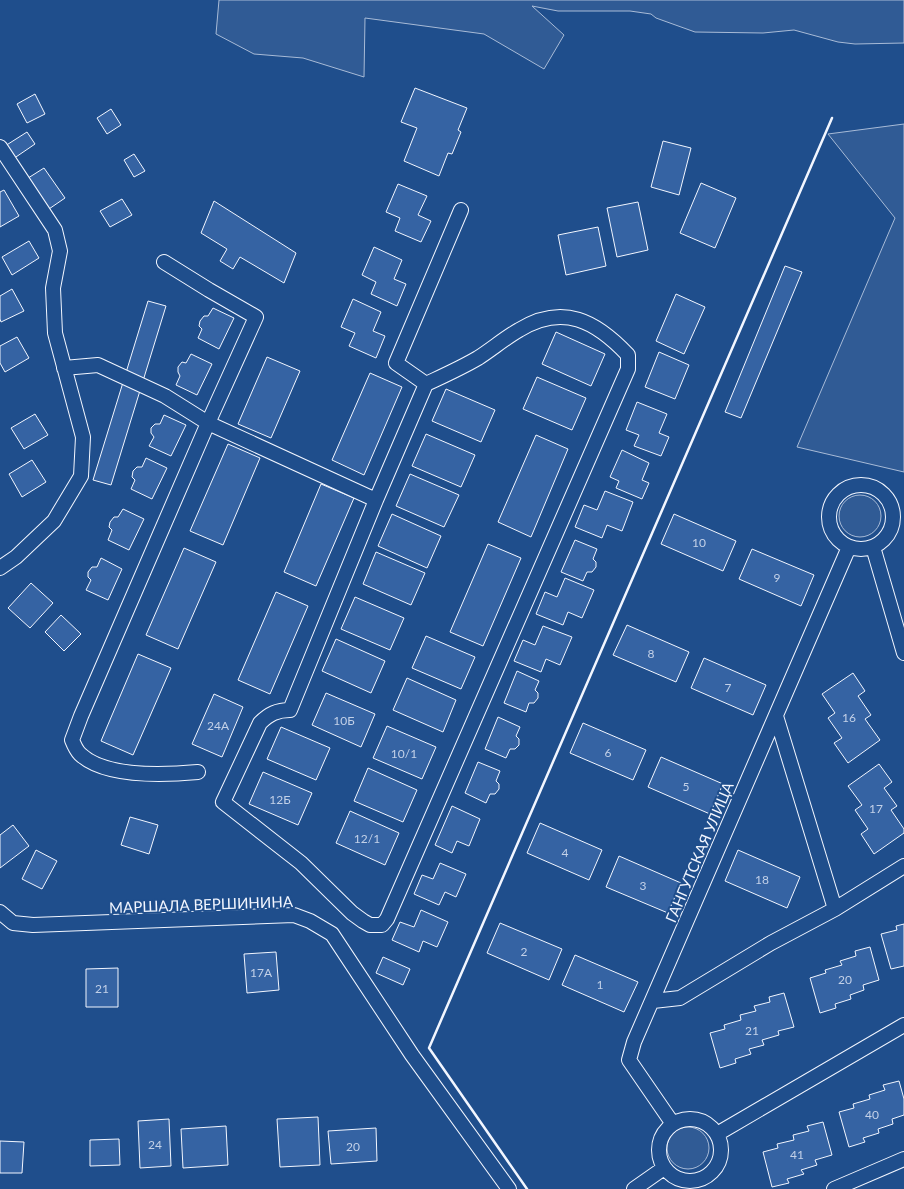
<svg xmlns="http://www.w3.org/2000/svg" width="904" height="1189" font-family="Lato,sans-serif">
	<style>
		.built { fill: #305b95; stroke: #a8bbd7 }
		.building { fill: #3563a3; stroke: #f2f6ff }
		.lines { fill: none; stroke-linecap: round; stroke-linejoin: round }
		.street-casing { stroke: #f2f6ff; stroke-width: 16 }
		.street { stroke: #1f4e8c; stroke-width: 14 }
		.wall { stroke: #f2f6ff; stroke-width: 2.5 }
		.labels { text-anchor: middle; dominant-baseline: central; stroke-width: 4; stroke-linejoin: round; paint-order: stroke }
		.number-label { font-size: 12px; fill: #c3d1e8 }
		.street-label { font-size: 15px; fill: #f2f6ff; stroke: #1f4e8c }
	</style>
	<rect width="100%" height="100%" fill="#1f4e8c"/>
	<path class="built" d="M219,0H904V43L855,44L838,42L794,30L763,33L695,32L656,18L651,14L630,11H558L532,6L564,35L544,69L484,34L365,18L364,77L303,58L254,54L216,34Z
		M904,124V472L797,447L895,218L828,134Z
		M839 516a21 21 0 1 1 42 0a21 21 0 1 1-42 0Z
		M667 1148a21 21 0 1 1 42 0a21 21 0 1 1-42 0Z"/>
	<path class="building" d="M415,88L467,108L458,130L461,132L452,154L448,153L439,176L404,161L417,128L401,122Z
		M35,94L45,114L27,123L17,104Z
		M111,109L121,125L107,134L97,118Z
		M27,132L35,144L13,159L5,146Z
		M663,141L691,148L679,195L651,187Z
		M134,154L145,171L134,177L124,160Z
		M44,168L65,198L46,211L25,180Z
		M701,183L736,198L715,248L680,233Z
		M398,184L427,196L418,215L431,221L421,242L395,231L400,218L386,212Z
		M4,190L19,216L0,227V192Z
		M122,199L132,215L110,227L100,211Z
		M214,201L296,253L284,283L240,257L233,269L220,261L227,249L201,233Z
		M638,202L648,250L617,257L607,208Z
		M598,227L606,266L566,275L558,235Z
		M29,241L39,258L12,275L2,257Z
		M374,247L402,260L394,279L406,284L397,306L371,294L376,282L362,275Z
		M785,266L802,272L741,418L725,412Z
		M12,289L24,311L1,322L0,319V296Z
		M676,294L705,307L684,354L656,341Z
		M353,299L381,312L373,331L385,336L376,358L349,346L355,333L341,327Z
		M148,301L166,306L111,485L93,480Z
		M213,308L234,318L219,349L198,338L202,329L199,326L200,321L204,316H208Z
		M556,332L605,354L591,386L542,364Z
		M17,337L29,358L5,372L0,363V346Z
		M659,352L689,365L675,399L645,387Z
		M191,354L212,364L197,395L176,385L180,376L178,372V367L182,362L186,363Z
		M267,357L300,371L271,438L238,424Z
		M370,373L402,387L364,475L332,460Z
		M537,377L586,398L572,430L523,409Z
		M446,389L495,410L481,442L432,421Z
		M637,402L667,414L659,433L669,437L661,456L634,446L639,435L626,430Z
		M35,414L48,435L24,449L11,428Z
		M164,415L186,425L171,456L149,446L154,437L151,433V428L155,424H160Z
		M426,434L475,455L461,487L412,466Z
		M536,435L568,449L531,537L498,522Z
		M228,444L260,458L223,545L190,531Z
		M622,450L649,463L642,480L649,483L642,499L616,488L619,481L610,477Z
		M146,458L167,468L152,499L131,489L135,480L132,477L133,471L137,467H142Z
		M32,460L46,482L22,497L9,474Z
		M410,474L459,495L444,527L396,506Z
		M321,484L354,498L316,586L284,572Z
		M605,491L633,502L622,531L607,525L602,538L575,527L584,505L597,510Z
		M123,509L144,519L129,550L108,540L112,530L109,527L110,522L114,517H118Z
		M392,514L441,536L427,568L378,546Z
		M674,514L736,541L723,571L661,544Z
		M575,540L597,549L593,559L596,562V567L592,572H587L583,581L561,572Z
		M488,544L521,558L483,646L450,632Z
		M184,548L216,562L178,649L146,635Z
		M752,549L814,575L801,606L739,579Z
		M376,552L425,573L411,605L363,584Z
		M101,558L122,569L108,600L86,590L91,580L88,577V572L92,567H97Z
		M565,578L594,590L582,618L568,612L563,625L536,614L545,592L557,597Z
		M31,583L53,603L30,628L8,608Z
		M276,592L308,606L270,694L238,680Z
		M355,597L404,618L390,650L341,629Z
		M61,615L81,634L64,651L45,632Z
		M627,625L689,652L676,682L613,655Z
		M543,626L572,637L560,665L546,659L541,672L514,661L523,640L535,645Z
		M426,636L475,657L461,689L412,668Z
		M336,639L385,661L371,693L322,671Z
		M138,654L171,668L133,755L101,741Z
		M704,658L766,685L753,715L691,688Z
		M517,671L539,681L535,690L538,693V698L534,703H529L526,712L504,703Z
		M853,673L865,691L858,696L871,715L865,719L880,740L848,763L834,743L842,738L828,718L835,713L822,694Z
		M407,678L456,700L443,732L393,710Z
		M326,693L375,714L361,747L312,725Z
		M214,694L243,707L222,757L192,744Z
		M498,717L520,727L516,736L519,739V745L515,749H510L506,758L485,749Z
		M583,723L646,750L633,780L570,753Z
		M387,726L436,747L422,779L373,758Z
		M281,727L330,748L316,780L267,759Z
		M661,757L723,784L710,814L648,787Z
		M478,762L500,771L496,781L499,784V789L495,794H490L486,803L465,793Z
		M879,764L892,782L884,788L897,806L891,810L904,829V833L874,854L861,834L868,829L855,810L862,805L848,786Z
		M368,768L417,790L403,822L354,801Z
		M263,772L312,793L298,825L249,804Z
		M452,806L480,819L469,846L457,841L452,853L435,845Z
		M350,811L399,833L385,865L336,843Z
		M130,817L158,825L149,854L121,845Z
		M540,823L602,850L589,880L527,853Z
		M13,825L29,846L0,868V835Z
		M36,850L57,861L42,889L22,879Z
		M738,850L800,877L787,908L725,881Z
		M619,856L681,883L668,913L606,887Z
		M440,863L466,874L456,897L445,892L439,905L414,894L422,875L433,879Z
		M421,910L448,922L437,947L423,941L419,952L392,940L400,922L414,927Z
		M500,923L562,949L549,980L487,953Z
		M904,924V966L891,969L881,934L897,930L896,926Z
		M870,947L879,980L863,985L864,990L850,995L851,999L835,1004L836,1008L820,1013L810,978L826,973L825,970L842,965L840,961L856,956L855,951Z
		M276,952L279,990L247,993L244,954Z
		M575,955L638,982L624,1012L562,985Z
		M383,957L410,969L403,985L376,973Z
		M118,968V1007H86V969Z
		M784,993L794,1027L778,1031L779,1035L762,1040L764,1045L749,1049L751,1054L735,1059L736,1063L720,1068L710,1033L725,1029L724,1025L741,1020L740,1015L756,1011L754,1006L770,1002L769,997Z
		M899,1081L904,1099V1115L892,1119L893,1124L878,1129L879,1133L863,1138L865,1142L849,1147L839,1112L854,1108L853,1104L870,1099L869,1095L885,1090L883,1085Z
		M318,1117L320,1165L280,1167L277,1119Z
		M169,1119L171,1166L140,1168L138,1121Z
		M823,1122L832,1155L815,1160L817,1165L801,1170L804,1174L787,1179L789,1183L772,1187L763,1152L778,1148L777,1144L794,1140L793,1135L809,1131L807,1126Z
		M226,1126L228,1165L183,1168L181,1129Z
		M376,1128L377,1161L331,1164L328,1131Z
		M119,1139L120,1165L90,1166V1140Z
		M0,1141L24,1142L22,1173H0Z"/>
	<g class="lines">
		<g class="street-casing">
			<path id="street" d="M0,147L55,230L60,251L53,288L55,333L83,437L81,476L54,521L16,557L0,568
				M164,262L209,290L256,317L208,423L81,716L72,740C74,745 76,750 80,754C105,778 165,775 198,772
				M64,368L98,365L165,396L208,423L376,500L290,710C277,710 269,714 260,723L223,802L301,863L352,913L363,921L370,925H382L387,919L628,369V355C596,321 563,303 519,330C505,338 492,349 478,358C461,368 443,376 426,384L376,500
				M426,384L396,363L461,210
				M829 517a32 32 0 1 1 64 0a32 32 0 1 1-64 0Z
				M873,547L904,653
				M776,716L835,909
				M0,912L13,923L33,925L294,915L310,921L332,934L412,1055L509,1189
				M653,1001L680,998L771,943L835,909L904,866
				M659 1150a31 31 0 1 1 62 0a31 31 0 1 1-62 0Z
				M673,1124L629,1060L634,1042L849,547
				M717,1134L904,1025
				M634,1189L664,1168
				M834,1189L904,1159"/>
		</g>
		<use href="#street" class="street"/>
		<path class="wall" d="M527,1189L429,1048L832,118"/>
	</g>
	<g class="labels">
		<g class="number-label">
			<text x="699" y="542">10</text>
			<text x="777" y="577">9</text>
			<text x="651" y="653">8</text>
			<text x="728" y="687">7</text>
			<text x="849" y="717">16</text>
			<text x="344" y="720">10Б</text>
			<text x="218" y="725">24А</text>
			<text x="608" y="752">6</text>
			<text x="404" y="753">10/1</text>
			<text x="686" y="786">5</text>
			<text x="280" y="799">12Б</text>
			<text x="876" y="808">17</text>
			<text x="367" y="838">12/1</text>
			<text x="565" y="852">4</text>
			<text x="762" y="879">18</text>
			<text x="643" y="885">3</text>
			<text x="524" y="951">2</text>
			<text x="261" y="972">17А</text>
			<text x="845" y="979">20</text>
			<text x="600" y="984">1</text>
			<text x="102" y="988">21</text>
			<text x="752" y="1030">21</text>
			<text x="872" y="1114">40</text>
			<text x="155" y="1144">24</text>
			<text x="353" y="1146">20</text>
			<text x="797" y="1154">41</text>
		</g>
		<g class="street-label">
			<text transform="translate(699 852) rotate(-67)">ГАНГУТСКАЯ УЛИЦА</text>
			<text transform="translate(201 904) rotate(-2)">МАРШАЛА ВЕРШИНИНА</text>
		</g>
	</g>
</svg>
